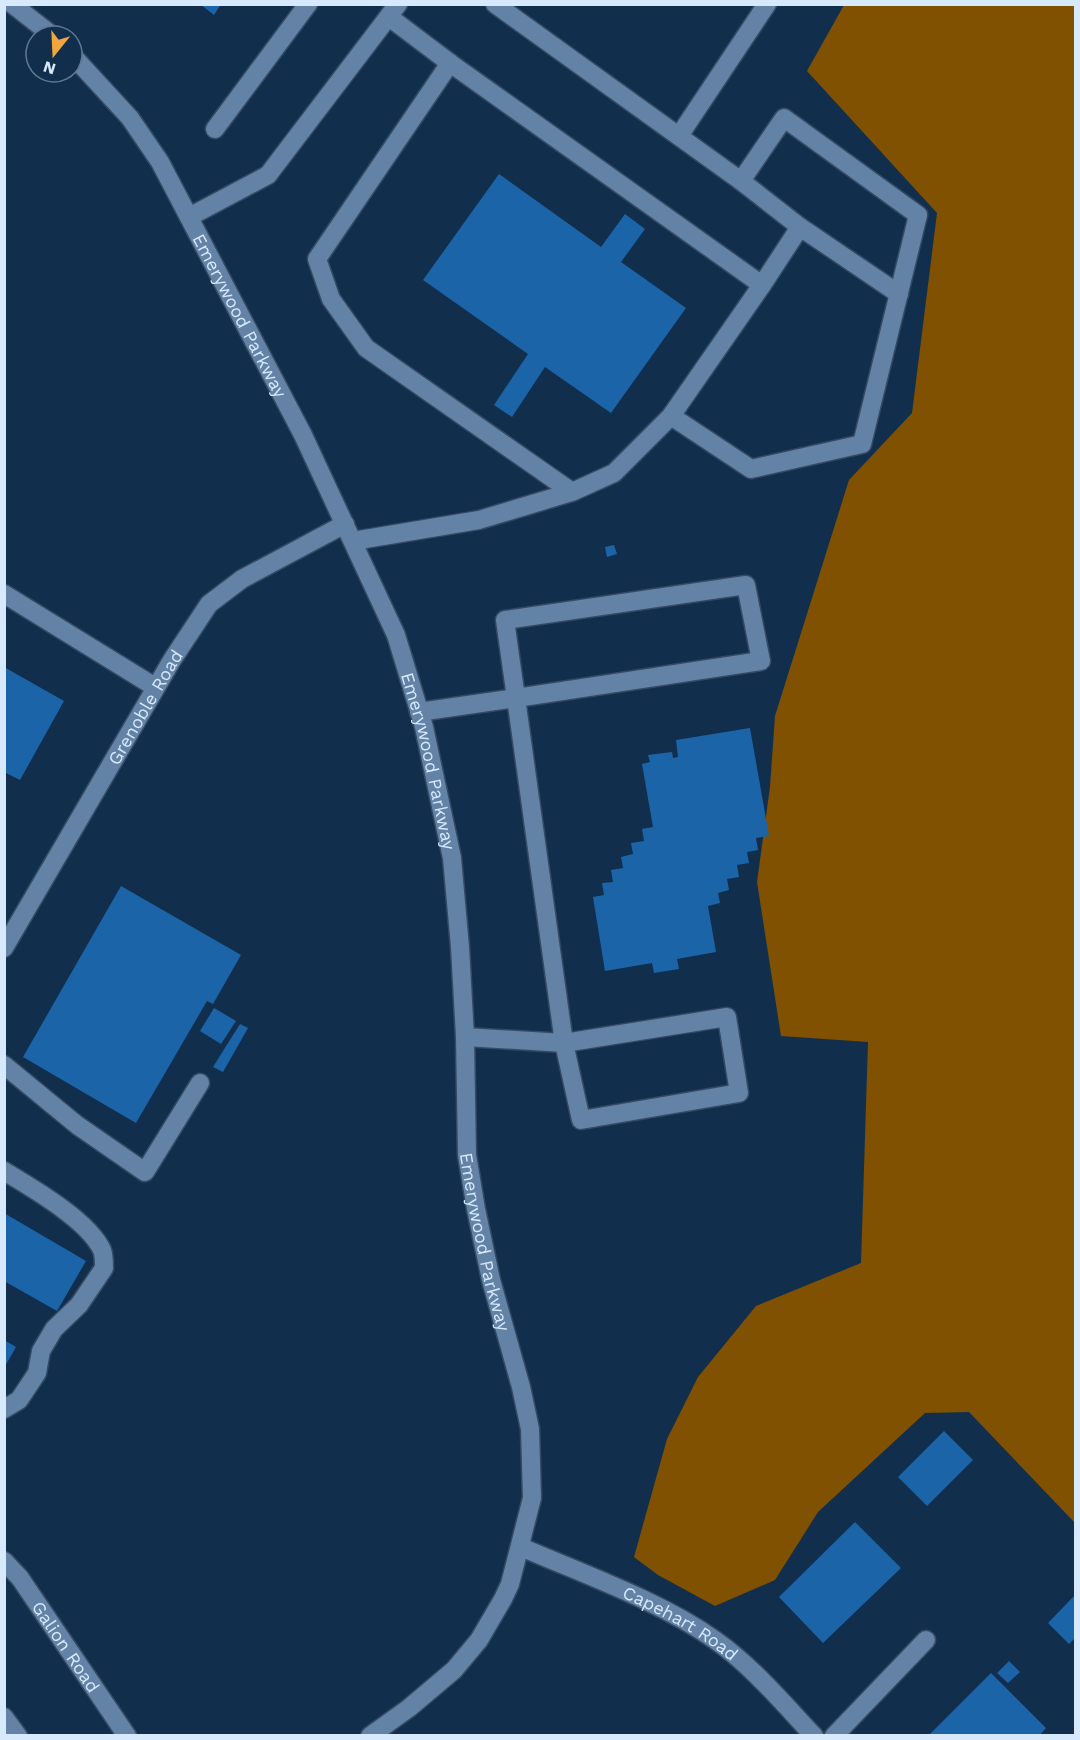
<svg xmlns="http://www.w3.org/2000/svg" width="1080" height="1740" font-family="'Work Sans',sans-serif">
	<style>
		.forest { fill: #805100 }
		.building { fill: #1c64a8 }
		.lines { fill: none; stroke-linecap: round; stroke-linejoin: round }
		.minor-casing { stroke: #344963; stroke-width: 21 }
		.minor { stroke: #6282a6; stroke-width: 18 }
		.labels { text-anchor: middle; dominant-baseline: central; stroke-width: 4.5; stroke-linejoin: round; paint-order: stroke }
		.street-label { font-size: 18px; fill: #d7e9fd; stroke: #112f4d }
	</style>
	<rect width="100%" height="100%" fill="#112f4d"/>
	<path class="forest" d="M844,5H1075V1523L969,1412L925,1413L818,1512L775,1580L715,1606L658,1575L634,1557L667,1439L698,1377L756,1306L861,1263L868,1042L781,1036L757,882L770,787L775,716L849,480L912,413L937,213L807,71Z"/>
	<path class="building" d="M200,4H221L214,15Z
		M499,174L601,247L625,214L645,229L621,262L686,308L611,413L545,367L512,417L494,405L528,354L423,280Z
		M614,545L617,554L607,557L605,547Z
		M4,667L64,701L20,780L4,772Z
		M750,728L769,836L756,838L758,850L747,852L749,863L737,865L739,877L727,879L729,890L718,893L720,903L708,906L716,952L677,959L679,969L654,973L652,963L605,971L593,897L604,895L602,883L613,882L611,870L623,868L621,857L633,854L631,843L644,841L642,829L653,827L642,764L650,762L648,755L672,752L673,758L678,757L676,740Z
		M121,886L241,955L213,1004L207,1001L136,1123L23,1057Z
		M214,1008L236,1021L221,1044L200,1031Z
		M240,1024L248,1028L223,1072L213,1067Z
		M4,1213L86,1261L57,1311L4,1281Z
		M4,1340L16,1347L4,1368Z
		M944,1431L973,1460L927,1506L898,1477Z
		M855,1522L901,1568L823,1643L779,1597Z
		M1076,1594V1637L1069,1644L1048,1623Z
		M1009,1661L1020,1672L1008,1683L997,1673Z
		M991,1673L1046,1728L1039,1736H928Z"/>
	<g class="lines">
		<g class="minor-casing">
			<g id="minor">
				<path d="M12,4L53,36"/>
				<path d="M495,4L741,181L784,118L918,215L862,444L751,469L671,416"/>
				<path d="M389,17L450,63"/>
				<path id="s1" d="M72,55L130,118L160,162L303,435L396,635L424,727L452,858L460,947L465,1037L467,1155L476,1209L491,1280L521,1387L530,1429L532,1498L510,1584L503,1599L479,1640L454,1670L409,1708L370,1736"/>
				<path d="M215,129L308,4"/>
				<path d="M679,136L767,4"/>
				<path d="M741,181L800,227L762,285"/>
				<path d="M189,217L268,175L398,4"/>
				<path d="M800,227L899,294"/>
				<path d="M353,541L479,520L572,492L366,348L331,299L317,259L450,63L762,285L671,416L614,473L572,492"/>
				<path d="M746,585L761,661L516,698L505,620Z"/>
				<path d="M4,594L155,687"/>
				<path d="M419,712L516,698L564,1043L727,1017L739,1093L581,1120L564,1043L465,1037"/>
				<path id="s2" d="M4,948L172,660L209,604L242,579L345,524"/>
				<path d="M4,1065L77,1125L145,1172L200,1083"/>
				<path d="M4,1171C32,1188 88,1220 102,1250C104,1255 104,1263 104,1268L79,1305L54,1329L41,1351L37,1373L19,1400L4,1409"/>
				<path id="s3" d="M521,1547C583,1574 660,1601 715,1640C752,1666 783,1703 814,1736"/>
				<path id="s4" d="M4,1561L20,1578L127,1736"/>
				<path d="M4,1717L18,1736"/>
				<path d="M834,1736L926,1640"/>
			</g>
		</g>
		<use href="#minor" class="minor"/>
	</g>
	<g class="labels">
		<g class="street-label">
			<text stroke="none"><textPath href="#s1" startOffset="312">Emerywood Parkway</textPath></text>
			<text stroke="none"><textPath href="#s2" startOffset="279">Grenoble Road</textPath></text>
			<text stroke="none"><textPath href="#s1" startOffset="798">Emerywood Parkway</textPath></text>
			<text stroke="none"><textPath href="#s1" startOffset="1284">Emerywood Parkway</textPath></text>
			<text stroke="none"><textPath href="#s3" startOffset="177">Capehart Road</textPath></text>
			<text stroke="none"><textPath href="#s4" startOffset="106">Galion Road</textPath></text>
		</g>
	</g>
	<rect width="1080" height="1740" fill="none" stroke="#d7e9fd" stroke-width="12"/>
	<g transform="translate(54 54) rotate(198)"><circle r="28" fill="#112f4d" stroke="#607993" stroke-width="1.5"/>
	<path d="M0-4.5L10 22L0 15L-10 22Z" fill="#f0a63e"/>
	<text y="-9" font-size="16" font-weight="bold" text-anchor="middle" fill="#d7e9fd">N</text>
	</g>
</svg>
